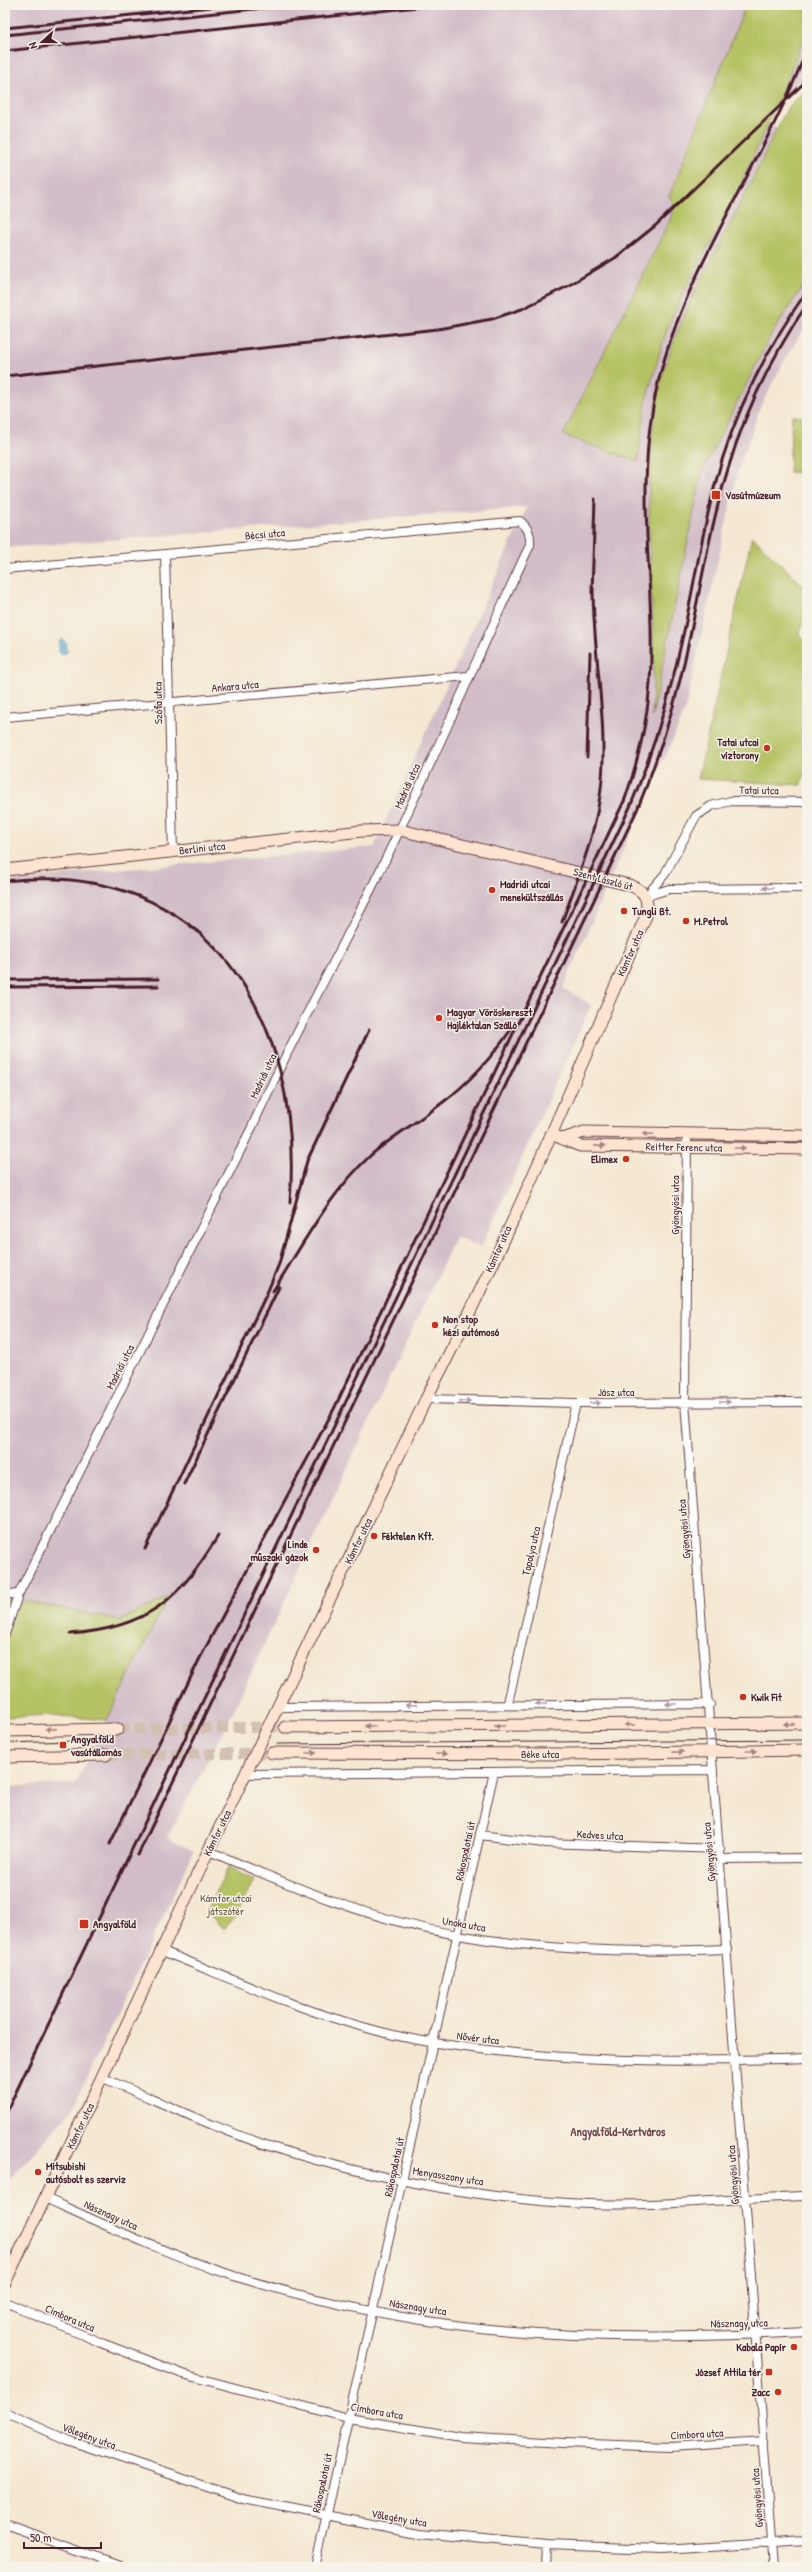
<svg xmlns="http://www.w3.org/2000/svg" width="812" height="2572" font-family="'Patrick Hand',sans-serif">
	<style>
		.industrial { fill: #d2bdc8 }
		.green { fill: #b6c365; stroke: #807148 }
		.water { fill: #57b0d4; stroke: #506880 }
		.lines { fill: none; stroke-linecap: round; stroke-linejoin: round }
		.secondary-tunnel { stroke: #d2c0b1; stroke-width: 11; stroke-dasharray: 11 5.5; stroke-linecap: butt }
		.street-casing { stroke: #643d44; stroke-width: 10 }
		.secondary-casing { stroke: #643d44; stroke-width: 13 }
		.street { stroke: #fff; stroke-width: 8 }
		.secondary { stroke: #fde4d1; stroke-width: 11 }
		.tram { stroke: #4a1f2b; stroke-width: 1 }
		.rail { stroke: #4a1f2b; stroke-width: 3 }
		.oneway { fill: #ae9aa0 }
		.oneway2 { fill: #a4827e }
		.poi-dot { fill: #c8321e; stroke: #f7f3e8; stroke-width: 1.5 }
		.labels { text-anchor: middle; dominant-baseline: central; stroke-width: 3; stroke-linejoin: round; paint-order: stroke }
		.poi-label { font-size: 11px; font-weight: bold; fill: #4a1f2b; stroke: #f7f3e8; text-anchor: start }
		.street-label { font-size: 11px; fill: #4a1f2b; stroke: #f7f3e8 }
		.park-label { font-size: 11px; fill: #6a503c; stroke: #f7f3e8 }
		.neighbourhood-label { font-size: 12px; font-weight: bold; fill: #77494f; stroke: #f7f3e8 }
	</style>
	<rect width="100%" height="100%" fill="#f7f3e8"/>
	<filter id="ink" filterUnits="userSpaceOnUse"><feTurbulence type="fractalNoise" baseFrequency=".025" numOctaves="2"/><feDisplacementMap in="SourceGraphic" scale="8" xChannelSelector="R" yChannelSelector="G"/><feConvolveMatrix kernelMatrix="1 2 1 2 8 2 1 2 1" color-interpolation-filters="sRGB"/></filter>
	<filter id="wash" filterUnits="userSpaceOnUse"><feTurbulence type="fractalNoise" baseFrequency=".012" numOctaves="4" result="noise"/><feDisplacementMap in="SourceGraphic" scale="16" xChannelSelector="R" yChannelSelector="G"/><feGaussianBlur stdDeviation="0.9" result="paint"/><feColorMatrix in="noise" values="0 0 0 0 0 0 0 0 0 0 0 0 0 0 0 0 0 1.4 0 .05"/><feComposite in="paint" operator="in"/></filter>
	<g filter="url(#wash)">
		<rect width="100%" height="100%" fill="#f4e8d2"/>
		<path class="industrial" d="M5,5H163L166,9L189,5H746L669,197L673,201L671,218L563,435L638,462L647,396L661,347L672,317L684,291L730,207L768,124L777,128L683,320L671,350L654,416L649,479L654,679L652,713L702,472L772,333L807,280V324L789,352L760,408L737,474L685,710L666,756L650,783L639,813L563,988L591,1005L481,1248L456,1236L229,1720L167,1838L194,1851L71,2111L5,2185V1787L76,1783L167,1598L120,1620L5,1597V880L374,847L527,507L5,548Z
			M807,29V59L799,78L807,70V84L804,87L798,81L780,98Z"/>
		<path class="green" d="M746,5H807V29L780,98L775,103L768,124L730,207L684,291L666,332L647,396L638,462L563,435L671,218L673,201L669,197Z
			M807,84V280L772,333L702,472L652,717C658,617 641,517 654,418C663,344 703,276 737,210C755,176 770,141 788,107L806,90L804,87Z
			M792,416L807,417V473L789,472Z
			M752,536L807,590V617L798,635L807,641V772L800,785L698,779Z
			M5,1597L120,1620L168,1597L107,1720L50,1715L5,1717Z
			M228,1868L254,1880L236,1916L224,1929L206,1911Z"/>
		<path class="water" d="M62,639L67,644L65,648L68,651L62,655L59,652V642Z"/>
	</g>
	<g filter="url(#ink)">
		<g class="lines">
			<path class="secondary-tunnel" d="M118,1729L285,1727
				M106,1755L272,1753"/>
			<g class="street-casing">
				<path id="street" d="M165,554L173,852
					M5,569L520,521C528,528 531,534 530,545C485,640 444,736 399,831C353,931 297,1026 252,1127L18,1595L5,1634
					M5,717L468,676
					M646,896L665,874L696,816L711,806L731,801L807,802
					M647,896L669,889L807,888
					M687,1135L685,1402L773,2567
					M426,1399L576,1403L807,1402
					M5,1593L18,1595
					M508,1703L576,1403
					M279,1707L710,1704
					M246,1774L713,1770
					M480,1835L544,1843L720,1849
					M209,1851C289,1885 373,1921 458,1935C546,1951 638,1953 727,1949
					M720,1859L807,1858
					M162,1951C230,1978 296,2009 367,2028C407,2040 447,2045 488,2050C594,2063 700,2062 807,2058
					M103,2078C161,2102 218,2130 278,2149C375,2179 488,2200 589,2204C661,2207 735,2198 807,2196
					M45,2198C107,2226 169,2255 234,2276C343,2310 461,2331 575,2335C652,2338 730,2336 807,2332
					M5,2302L104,2344L183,2374L348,2418L461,2437L563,2443L671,2447L764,2441
					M5,2412L67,2440L243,2499L418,2533L547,2545L661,2549L807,2540
					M5,2524L123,2567
					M315,2567L494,1772
					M546,2567L547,2545"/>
			</g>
			<g class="secondary-casing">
				<path id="secondary" d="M5,870L362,831L400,830L629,885C646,891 649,899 646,916C575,1078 508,1243 426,1399L205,1858L5,2283
					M551,1134L580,1146L807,1149
					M563,1139L584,1132L807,1136
					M285,1727L807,1723
					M5,1731L118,1729
					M272,1753L569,1754L807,1750
					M5,1757L106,1755"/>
			</g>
			<use href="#street" class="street"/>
			<use href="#secondary" class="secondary"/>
			<path class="tram" d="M5,1743L113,1740
				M277,1744L807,1740"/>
			<path class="rail" d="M5,28L230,5
				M5,35L293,5
				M5,51L436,5
				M5,376L438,329L492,319L522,309L566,287L615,258L655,226L807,80
				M592,593L595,499
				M587,757L590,653
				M5,881C208,858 304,1018 290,1202
				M562,922C579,875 598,829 602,779C607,717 593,651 593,588
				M5,980L158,979
				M5,987L158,986
				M273,1291C303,1244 329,1194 371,1155C393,1136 419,1121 442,1103C470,1082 493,1056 512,1028
				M184,1484L279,1287
				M145,1549L267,1293L279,1264L307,1161L369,1030
				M70,1634C147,1628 179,1600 218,1536
				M110,1844L200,1658L334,1409L625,799C638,762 647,723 650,683C656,591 636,499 653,407C675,280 762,169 807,49
				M138,1855L637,810C655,766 670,722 681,676C698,607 707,537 728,469C745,411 773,355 807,304
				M5,2115L630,807C654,750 671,692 684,631C696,574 705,516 722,460C741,400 771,342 807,291"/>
		</g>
		<defs><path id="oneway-solid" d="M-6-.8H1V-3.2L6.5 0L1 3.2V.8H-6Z"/></defs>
		<g class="oneway">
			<use href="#oneway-solid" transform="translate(768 888) rotate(180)"/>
			<use href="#oneway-solid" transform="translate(465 1401) rotate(1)"/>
			<use href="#oneway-solid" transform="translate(725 1402)"/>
			<use href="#oneway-solid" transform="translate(595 1403)"/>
			<use href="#oneway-solid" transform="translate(541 1704) rotate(-180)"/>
			<use href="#oneway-solid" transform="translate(671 1704) rotate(-180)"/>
			<use href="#oneway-solid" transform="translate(411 1705) rotate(179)"/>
		</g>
		<g class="oneway2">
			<use href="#oneway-solid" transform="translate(648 1134) rotate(-178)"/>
			<use href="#oneway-solid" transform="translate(600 1146) rotate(1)"/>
			<use href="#oneway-solid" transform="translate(740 1148)"/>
			<use href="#oneway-solid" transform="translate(789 1724) rotate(179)"/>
			<use href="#oneway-solid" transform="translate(630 1725) rotate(180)"/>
			<use href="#oneway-solid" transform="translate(370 1726) rotate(180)"/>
			<use href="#oneway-solid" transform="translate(500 1726) rotate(180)"/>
			<use href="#oneway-solid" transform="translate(51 1729) rotate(179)"/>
			<use href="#oneway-solid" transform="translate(751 1751)"/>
			<use href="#oneway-solid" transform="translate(678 1752) rotate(-1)"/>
			<use href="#oneway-solid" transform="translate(311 1753)"/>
			<use href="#oneway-solid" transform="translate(441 1754)"/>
		</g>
	</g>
	<g class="poi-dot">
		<rect x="711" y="490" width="10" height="10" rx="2"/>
		<circle cx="767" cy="748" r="4"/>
		<circle cx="492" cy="890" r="4"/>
		<circle cx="624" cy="911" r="4"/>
		<circle cx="686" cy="921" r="4"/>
		<circle cx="439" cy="1018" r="4"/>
		<circle cx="626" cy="1159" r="4"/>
		<circle cx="435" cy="1325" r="4"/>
		<circle cx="374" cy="1536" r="4"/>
		<circle cx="316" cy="1550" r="4"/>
		<circle cx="743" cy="1697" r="4"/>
		<rect x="59" y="1741" width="8" height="8" rx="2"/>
		<rect x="79" y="1919" width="10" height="10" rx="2"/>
		<circle cx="38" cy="2172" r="4"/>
		<circle cx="794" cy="2347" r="4"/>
		<rect x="765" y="2368" width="8" height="8" rx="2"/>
		<circle cx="778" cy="2392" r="4"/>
	</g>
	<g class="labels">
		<g class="poi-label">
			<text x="725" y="495">Vasútmúzeum</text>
			<text x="759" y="742" text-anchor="end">Tatai utcai<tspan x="759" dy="13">víztorony</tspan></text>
			<text x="500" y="884">Madridi utcai<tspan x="500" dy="13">menekültszállás</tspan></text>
			<text x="632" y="911">Tungli Bt.</text>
			<text x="694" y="921">M.Petrol</text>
			<text x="447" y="1012">Magyar Vöröskereszt<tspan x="447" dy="13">Hajléktalan Szálló</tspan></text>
			<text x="618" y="1159" text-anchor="end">Elimex</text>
			<text x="443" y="1319">Non stop<tspan x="443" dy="13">kézi autómosó</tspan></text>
			<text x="382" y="1536">Féktelen Kft.</text>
			<text x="308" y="1544" text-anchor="end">Linde<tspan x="308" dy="13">műszaki gázok</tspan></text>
			<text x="751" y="1697">Kwik Fit</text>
			<text x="71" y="1739">Angyalföld<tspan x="71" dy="13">vasútállomás</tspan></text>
			<text x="93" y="1924">Angyalföld</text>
			<text x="46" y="2166">Mitsubishi<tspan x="46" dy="13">autósbolt es szerviz</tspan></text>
			<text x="786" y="2347" text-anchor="end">Kabala Papír</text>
			<text x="761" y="2372" text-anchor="end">József Attila tér</text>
			<text x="770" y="2392" text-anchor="end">Zacc</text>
		</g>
		<g class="street-label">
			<text transform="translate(265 534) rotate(-5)">Bécsi utca</text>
			<text transform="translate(235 686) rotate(-5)">Ankara utca</text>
			<text transform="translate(158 703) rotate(-91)">Szófia utca</text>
			<text transform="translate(407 786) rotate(-66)">Madridi utca</text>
			<text transform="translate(759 790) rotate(1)">Tatai utca</text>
			<text transform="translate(202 848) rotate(-6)">Berlini utca</text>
			<text transform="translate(603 879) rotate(15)">Szent László út</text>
			<text transform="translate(630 953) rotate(-66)">Kámfor utca</text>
			<text transform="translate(263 1076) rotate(-65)">Madridi utca</text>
			<text transform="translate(684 1147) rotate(1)">Reitter Ferenc utca</text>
			<text transform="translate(675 1205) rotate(-90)">Gyöngyösi utca</text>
			<text transform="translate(498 1249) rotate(-66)">Kámfor utca</text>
			<text transform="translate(120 1367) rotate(-63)">Madridi utca</text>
			<text x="616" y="1392">Jász utca</text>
			<text transform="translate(684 1529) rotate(-95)">Gyöngyösi utca</text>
			<text transform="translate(358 1541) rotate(-64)">Kámfor utca</text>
			<text transform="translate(531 1551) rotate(-77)">Topolya utca</text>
			<text x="540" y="1754">Béke utca</text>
			<text transform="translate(217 1833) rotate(-64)">Kámfor utca</text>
			<text transform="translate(600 1835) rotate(3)">Kedves utca</text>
			<text transform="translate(465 1851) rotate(-78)">Rákospalotai út</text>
			<text transform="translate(709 1852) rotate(-95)">Gyöngyösi utca</text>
			<text transform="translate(464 1924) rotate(10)">Unoka utca</text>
			<text transform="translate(478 2038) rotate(7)">Nővér utca</text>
			<text transform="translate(80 2126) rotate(-64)">Kámfor utca</text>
			<text transform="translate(394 2167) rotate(-78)">Rákospalotai út</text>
			<text transform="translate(733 2175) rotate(-94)">Gyöngyösi utca</text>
			<text transform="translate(448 2176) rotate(9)">Menyasszony utca</text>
			<text transform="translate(111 2215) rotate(24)">Násznagy utca</text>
			<text transform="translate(418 2307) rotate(9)">Násznagy utca</text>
			<text transform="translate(70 2318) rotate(23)">Cimbora utca</text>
			<text transform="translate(739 2323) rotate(-1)">Násznagy utca</text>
			<text transform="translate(377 2411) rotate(10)">Cimbora utca</text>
			<text transform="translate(697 2434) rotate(-3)">Cimbora utca</text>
			<text transform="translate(89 2436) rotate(20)">Vőlegény utca</text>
			<text transform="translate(322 2483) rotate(-78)">Rákospalotai út</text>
			<text transform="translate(757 2498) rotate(-94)">Gyöngyösi utca</text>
			<text transform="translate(399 2518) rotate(10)">Vőlegény utca</text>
		</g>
		<g class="park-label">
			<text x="226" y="1898">Kámfor utcai<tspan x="226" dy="13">játszótér</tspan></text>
		</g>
		<g class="neighbourhood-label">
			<text x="618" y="2131">Angyalföld-Kertváros</text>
		</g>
	</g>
	<rect width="812" height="2572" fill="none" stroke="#f7f3e8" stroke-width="20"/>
	<g transform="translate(42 42) rotate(249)" stroke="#f7f3e8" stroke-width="3" paint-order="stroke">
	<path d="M0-3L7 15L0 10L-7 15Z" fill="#4a1f2b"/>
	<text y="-6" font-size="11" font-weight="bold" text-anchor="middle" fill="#4a1f2b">N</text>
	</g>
	<path d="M24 2542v6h77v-6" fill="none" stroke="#4a1f2b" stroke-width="2"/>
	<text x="30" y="2542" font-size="12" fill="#4a1f2b" stroke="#f7f3e8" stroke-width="3" paint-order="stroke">50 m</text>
</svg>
